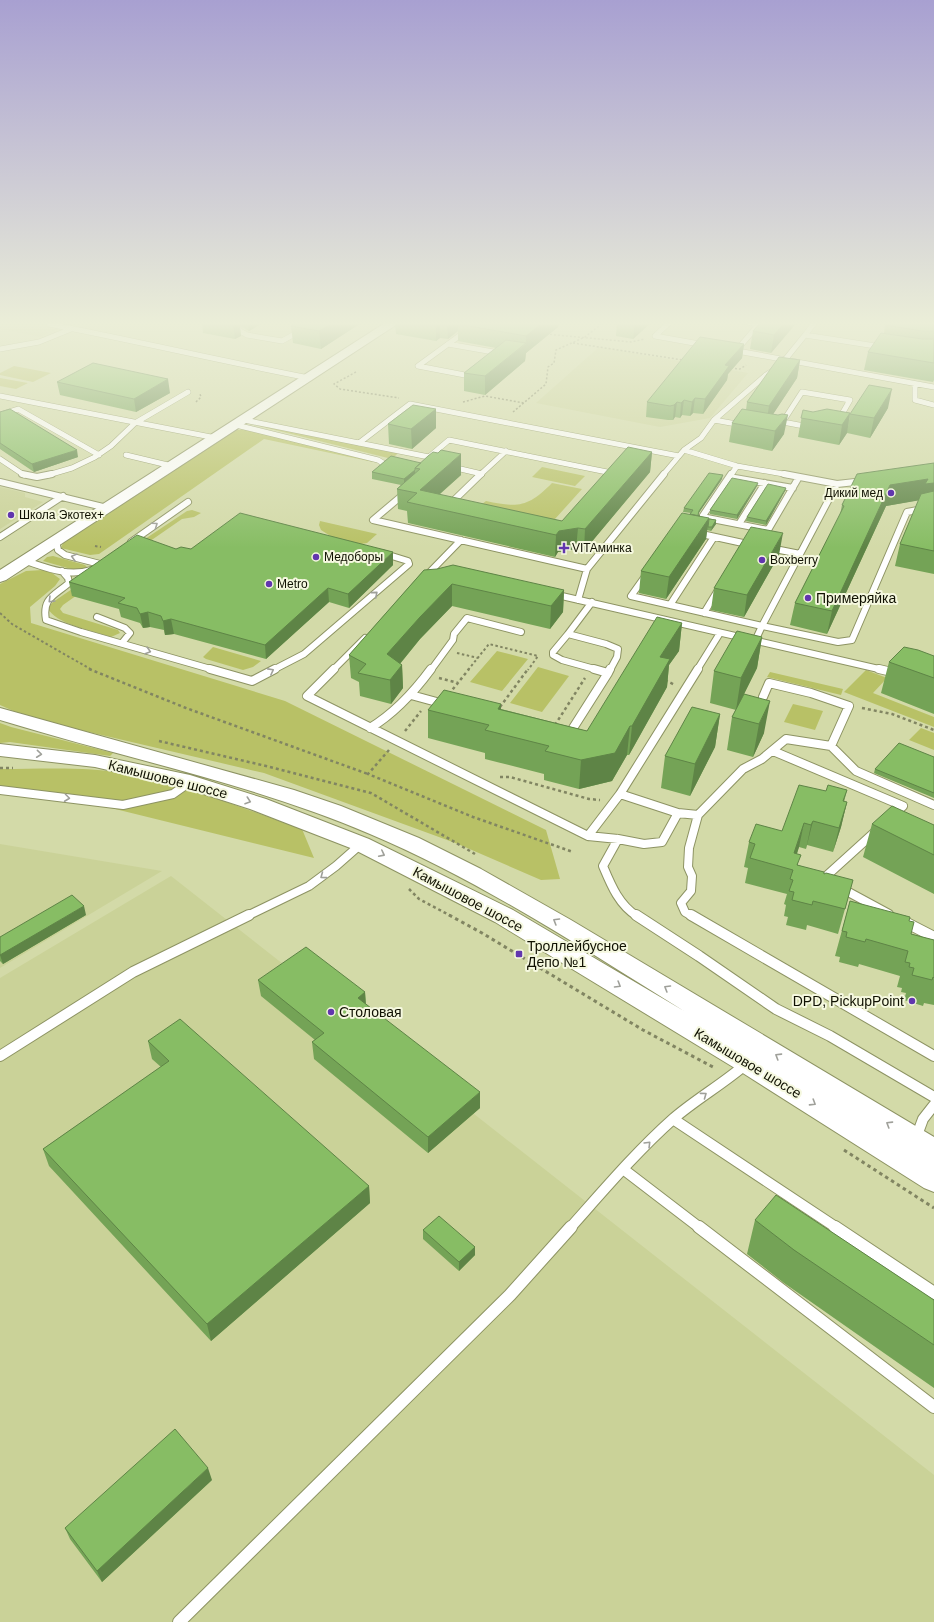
<svg xmlns="http://www.w3.org/2000/svg" width="934" height="1622" font-family="Helvetica,sans-serif">
	<style>
		.built { fill: #cad298 }
		.green { fill: #b8c166 }
		.lines { fill: none; stroke-linecap: round; stroke-linejoin: round }
		.service-far4-casing { stroke: #8d9363; stroke-width: 6 }
		.service-far3-casing { stroke: #8d9363; stroke-width: 8 }
		.service-far2-casing { stroke: #8d9363; stroke-width: 10 }
		.service-far1-casing { stroke: #8d9363; stroke-width: 12 }
		.service-casing { stroke: #8d9363; stroke-width: 14 }
		.secondary-casing { stroke: #8d9363; stroke-width: 2 }
		.primary-casing { stroke: #8d9363; stroke-width: 2 }
		.path-far3 { stroke: #818562; stroke-width: 1.5; stroke-dasharray: 2 2; stroke-linecap: butt }
		.path-far2 { stroke: #818562; stroke-width: 2; stroke-dasharray: 2.5 2.5; stroke-linecap: butt }
		.path-far1 { stroke: #818562; stroke-width: 2.5; stroke-dasharray: 3 3; stroke-linecap: butt }
		.path { stroke: #818562; stroke-width: 3; stroke-dasharray: 3.5 3.5; stroke-linecap: butt }
		.service-far4 { stroke: #fff; stroke-width: 5 }
		.service-far3 { stroke: #fff; stroke-width: 6 }
		.service-far2 { stroke: #fff; stroke-width: 8 }
		.service-far1 { stroke: #fff; stroke-width: 10 }
		.service { stroke: #fff; stroke-width: 12 }
		.secondary { fill: #fff; fill-rule: evenodd }
		.primary { fill: #fff; fill-rule: evenodd }
		.wall { fill: #74a356 }
		.shaded-wall { fill: #5e8446 }
		.building { fill: #87bd64; stroke: #5e8446 }
		.oneway { stroke: #9fa09a }
		.poi-dot { fill: #6136ae; stroke: #f5f8df; stroke-width: 1.5 }
		.labels { text-anchor: middle; dominant-baseline: central; stroke-width: 4; stroke-linejoin: round; paint-order: stroke }
		.far-poi-label { font-size: 12px; fill: #101102; stroke: #f5f8df; text-anchor: start }
		.poi-label { font-size: 14px; fill: #101102; stroke: #f5f8df; text-anchor: start }
		.street-label { font-size: 14px; fill: #101102; stroke: #f5f8df }
	</style>
	<rect width="100%" height="100%" fill="#d3daa8"/>
	<path class="built" d="M0,321H75L41,337L0,329Z
		M599,347L748,373L710,418L660,427L536,403Z
		M0,487L25,493V497L43,502L0,529Z
		M0,844L162,871L0,968Z
		M171,876L934,1475V1622H0V978Z"/>
	<path class="green" d="M14,366L51,373L33,382L0,375V373Z
		M0,378L28,383L16,389L0,386Z
		M261,425L398,453L392,459L259,426Z
		M246,429L371,460L373,462L264,439L99,554L90,555L61,548L63,543L230,431Z
		M542,467L585,476L575,486L532,477Z
		M552,483L582,489L555,519L559,524C554,530 545,529 539,525L538,521L483,509C477,513 468,513 463,508L468,503L482,504L486,501C519,508 528,507 552,483Z
		M192,510L201,513L194,517L182,519L143,546L145,539L187,511Z
		M320,521L377,534L367,543L361,544L332,537L321,530L319,525Z
		M53,556L85,565L87,567L78,571L43,561L47,557Z
		M43,570L52,573L60,579L55,586L30,607L31,623L285,701L546,830L560,879L541,880L458,844L264,773L29,718L0,705V584L26,571Z
		M78,585L87,588L63,605L60,609L63,613L118,630L120,633L111,637C95,631 54,624 48,608L53,602Z
		M213,647L261,661L253,667L243,670L206,659L203,657Z
		M497,651L528,659L502,691L470,682Z
		M538,667L569,676L542,712L510,703Z
		M866,670L887,678L873,693L934,717V727L844,692Z
		M770,672L843,689L841,695L767,677Z
		M793,704L823,711L815,730L784,722Z
		M0,723L11,727L113,753L110,756L10,742L0,743Z
		M921,728L934,733V750L909,740Z
		M0,769C42,769 86,766 128,774C188,786 245,809 302,829L314,858L107,807L0,794Z"/>
	<g class="lines">
		<g class="service-far4-casing">
			<path id="service-far4" d="M223,321L247,335L282,341L318,321
				M380,321L393,323
				M671,321L655,336L705,345
				M816,321L805,335L882,347
				M49,324C136,341 222,361 309,378
				M466,331L418,366L470,376L473,373
				M448,344L499,353L497,355
				M0,349L39,342L71,329
				M732,350L934,387
				M736,351L759,324L741,321
				M915,384V400L934,405
				M0,396L216,438
				M0,415L18,409L99,455
				M244,420L429,457L449,440L612,473L610,475
				M714,420L701,438L684,450L737,466L789,475
				M783,422L809,427
				M782,423L802,392L850,400L838,421
				M236,425L378,460L383,463L381,468
				M742,425L714,420L766,375L780,366L805,335
				M359,443L410,404L679,456
				M126,455L172,466
				M0,459L24,475
				M452,467L482,474
				M48,475L72,468L95,457L111,446L135,423L188,392
				M480,475L506,451
				M663,475L684,450
				M731,475L737,466"/>
		</g>
		<g class="service-far3-casing">
			<path id="service-far3" d="M22,474L37,477L52,474
				M731,474L702,517L768,530L799,477
				M784,474L837,484L762,626L838,642L852,640L907,512L934,507
				M610,476L611,474
				M729,477L793,488
				M0,482L107,508
				M837,484L864,481
				M405,493L373,520L587,569L664,474
				M448,506L481,474
				M739,524L765,483
				M697,533L752,545
				M0,537L63,496
				M56,541L58,550L65,555L100,564
				M131,542L188,502
				M770,548L800,554
				M26,561C47,568 68,577 91,570
				M62,571L68,578L69,583C54,596 42,598 46,620L81,632L214,670
				M646,575L631,596L762,626L755,641
				M425,577L461,540
				M553,594L883,670
				M578,600L587,569
				M670,605L714,537
				M704,613L718,590
				M97,617L125,628L130,633L122,643
				M568,634L606,644L618,649L617,657L610,670
				M568,634L553,652V655L562,660L598,670
				M568,634L592,602
				M273,670L304,654L409,564L408,561L382,553
				M333,670L365,638
				M431,670L453,640L454,634L467,618L521,632
				M697,670L720,633"/>
		</g>
		<g class="service-far2-casing">
			<path id="service-far2" d="M210,669L252,681L275,669
				M334,669L307,696L588,836L620,794
				M594,669L608,673L610,669
				M879,669L896,673
				M411,695L444,704
				M370,728C395,713 414,692 431,669
				M568,736L608,673
				M831,746L856,771L934,805
				M773,751L903,806L892,816
				M0,790L123,805L173,794L190,782
				M678,813L698,815L743,769L762,759L786,739L831,746L849,706L811,693L769,683L763,697
				M588,836L618,839L644,844L662,842L678,813L620,794L698,669
				M618,839L603,866C611,885 619,905 637,916
				M825,880L823,879L876,831
				M841,888L889,914
				M247,916L309,886L336,866L361,844
				M692,916L685,912L681,903L691,891L692,876L688,867L689,848L698,815"/>
		</g>
		<g class="service-far1-casing">
			<path id="service-far1" d="M636,915L699,956L776,1009L830,1036L934,1097
				M691,915L934,1056
				M903,921L934,937
				M0,1056L133,972L249,915
				M673,1119L837,1228
				M916,1138L923,1119L934,1105
				M623,1169L700,1228
				M570,1228C603,1191 636,1152 673,1119C696,1099 723,1084 746,1064"/>
		</g>
		<g class="service-casing">
			<path id="service" d="M699,1227L934,1407
				M835,1227L934,1293
				M179,1622L510,1295L571,1227"/>
		</g>
		<g class="secondary-casing">
			<path id="secondary" d="M388,321H402L6,580L0,582V570Z"/>
		</g>
		<g class="primary-casing">
			<path id="primary" d="M0,708L294,790L341,806L419,838L481,869L571,920L934,1137V1192L924,1188L738,1070L495,922L353,849L250,809L185,788L95,767L0,756V744L95,755L190,775L266,799L369,839L513,910L684,1011C584,949 479,880 370,834C251,783 123,758 0,720Z"/>
		</g>
		<path class="path-far3" d="M546,334L631,342L645,339
			M573,343L683,360
			M731,368L740,369L746,365
			M356,372L334,384L340,389L399,398
			M196,402L201,397L200,394
			M463,402L485,396L524,403
			M513,412L546,384L548,367L554,363L556,350L585,337L605,321"/>
		<path class="path-far2" d="M95,546L101,547
			M0,613L12,624L92,670
			M457,653L478,658
			M468,670L489,644L538,656L528,670"/>
		<path class="path-far1" d="M89,669L186,708L368,774
			M439,678L458,683
			M665,680L675,685
			M449,694L469,669
			M500,707L528,669
			M862,708L892,714L934,730
			M555,725L585,678
			M405,731L421,711
			M159,741L266,766L371,793L475,854
			M389,750L368,774L473,817L573,852
			M0,768H13
			M500,777H510L589,799L600,800
			M409,889L419,899L451,916"/>
		<path class="path" d="M449,915L482,933L643,1030L713,1067
			M844,1150L934,1208"/>
		<use href="#service-far4" class="service-far4"/>
		<use href="#service-far3" class="service-far3"/>
		<use href="#service-far2" class="service-far2"/>
		<use href="#service-far1" class="service-far1"/>
		<use href="#service" class="service"/>
		<use href="#secondary" class="secondary"/>
		<use href="#primary" class="primary"/>
	</g>
	<path class="wall" d="M202,321H266L249,331L240,326L241,336L235,339L203,333Z
		M364,321L321,349L293,343L291,326Z
		M395,321H559L558,327L526,353L525,361L485,395L464,391V373L496,348L458,341V331L448,339L440,338L436,341L396,334Z
		M617,321H653L633,339L616,336Z
		M762,321H798L771,353L750,349L753,331Z
		M934,323V380L933,382L864,370L868,352L884,333L885,325Z
		M744,344L742,358L728,374L727,380L703,414L693,413L690,416L682,415L680,418L675,417L673,420H668L646,417L647,402Z
		M800,360L797,378L773,414L784,434L772,451L729,442L732,423L746,410L747,402Z
		M57,382L170,393L136,412L60,395Z
		M888,408L870,438L847,433L850,414Z
		M436,409V428L412,449L389,444L388,424Z
		M803,410L813,412L850,413L847,433L839,445L798,437Z
		M0,412L78,457L34,472L0,449Z
		M652,452L650,472L584,551L576,549L558,552L555,557L408,523L407,511L398,509L397,489L401,485L372,479V472L391,456L461,475L439,495L562,521Z
		M934,463V574L895,566L900,544L919,500L886,506L827,634L790,625L795,603L840,515L842,505Z
		M722,479L698,514L700,516L716,520V524L711,531L707,530L706,539L666,599L639,593L641,571L691,513L683,512L684,508Z
		M757,486L737,519L710,514V510Z
		M786,488L785,491L766,525L746,521L747,517Z
		M176,549H191L393,565L349,608L329,602L266,659L174,634L165,635L164,630L150,627L143,628L140,623L121,617L119,609L72,596L69,582Z
		M779,555L744,617L711,610L714,588Z
		M424,570L564,590L563,612L550,629L452,606L420,639L400,664L402,665L403,688L391,704L360,696L359,682L351,678L349,655Z
		M682,623L679,651L669,665L667,687L629,755H627L612,781L579,789L544,780V774L485,759V753L428,738V710L501,704V709L587,731Z
		M762,637L757,668L736,710L710,703L714,671Z
		M934,656V714L881,693L889,662Z
		M744,694L764,733L753,757L727,750L732,717Z
		M720,714L715,747L690,796L661,788L665,756Z
		M934,757V798L874,773L875,769Z
		M847,790L844,802H847L841,827L833,852L807,845L806,849L799,847L797,854L798,865L824,874L853,880L838,934L807,925L806,930L786,925L788,917L784,916L786,905L784,904L787,894L745,883L748,868L744,867L749,842L782,831L826,791Z
		M872,824L934,825V894L863,857Z
		M850,901L909,921L911,934L934,940V1005L924,1003L923,1006L904,1000L906,993L901,992L902,988L897,987L900,976L859,964L858,967L839,962L840,957L835,956Z
		M86,915L3,964L0,961V937Z
		M258,980L365,992L366,1004L480,1108L428,1153L314,1059L312,1042L315,1040L261,996Z
		M148,1041L369,1186L370,1203L211,1341L49,1166L43,1149L161,1067L152,1059Z
		M755,1220L934,1300V1388L784,1283L747,1254Z
		M423,1230L475,1247V1255L459,1271L423,1239Z
		M212,1480L102,1582L70,1539L65,1528Z"/>
	<path class="shaded-wall" d="M234,321H239L241,336L235,339L233,322Z
		M248,321H266L249,331Z
		M335,321H364L321,349L319,331Z
		M439,321H440V338L436,341V323Z
		M448,321H460V324H458V331L448,339L447,322Z
		M545,321H559L558,327L526,353L525,361L485,395V376L526,344V336Z
		M636,321H653L633,339L635,322Z
		M786,321H798L771,353L774,335Z
		M744,344L742,358L728,374L727,380L703,414L705,399L725,365Z
		M800,360L797,378L766,425L769,406Z
		M168,379L170,393L136,412L134,399Z
		M892,389L888,408L870,438L874,418Z
		M695,398L693,413L690,416L692,402Z
		M684,400L682,415L680,418L681,403Z
		M677,402L675,417L673,420L674,405Z
		M436,409V428L412,449L411,429Z
		M850,413L847,433L839,445L842,425Z
		M788,415L784,434L772,451L775,431Z
		M77,450L78,457L34,472L32,464Z
		M652,452L650,472L584,551L585,529Z
		M461,454V475L426,506L420,490Z
		M415,470V477L404,486V479Z
		M723,475L722,479L698,514L699,511Z
		M928,479L934,483V501L921,500L886,506L827,634L832,611L890,485Z
		M758,483L757,486L737,519V515Z
		M786,488L785,491L766,525V521Z
		M709,518L706,539L666,599L669,577Z
		M716,520V524L711,531L712,527Z
		M578,528L576,549L558,552L555,557L556,535L559,531Z
		M783,533L779,555L744,617L747,595Z
		M393,552V565L349,608L348,594Z
		M452,584V606L420,639L389,677L387,654L420,617Z
		M328,588L329,602L266,659L265,645Z
		M564,590L563,612L550,629L551,606Z
		M148,612L150,627L143,628L140,614Z
		M171,619L174,634L165,635L163,621Z
		M682,623L679,651L669,665L667,687L629,755L632,726L660,657Z
		M762,637L757,668L736,710L741,678Z
		M402,665L403,688L391,704L390,680Z
		M770,701L764,733L753,757L759,724Z
		M501,704L500,732L498,709Z
		M720,714L715,747L690,796L695,764Z
		M630,726L627,755L612,781L579,789L581,760Z
		M847,802L841,827L833,852L839,828Z
		M813,821L806,849L811,825Z
		M804,823L799,847L791,870L794,853Z
		M84,906L86,915L3,964L0,955Z
		M365,992L366,1009L358,998Z
		M480,1092V1108L428,1153V1137Z
		M369,1186L370,1203L211,1341L207,1324Z
		M475,1247V1255L459,1271V1262Z
		M208,1468L212,1480L102,1582L97,1571Z"/>
	<path class="building" d="M299,321H335L319,331L291,326Z
		M425,321H439L436,323Z
		M462,321H545L526,336L458,324Z
		M762,321H786L774,335L753,331Z
		M888,321H917L934,323V331H922L885,325Z
		M881,333L922,339H934V363L868,352Z
		M700,337L744,344L725,365L729,366L705,399L695,398L692,402L684,400L681,403L677,402L674,405L670,406L647,402Z
		M506,340L526,343L485,376L464,373Z
		M779,357L800,360L769,406L747,402Z
		M93,363L168,379L134,399L57,382Z
		M869,385L892,389L874,418L850,414Z
		M413,405L436,409L411,429L388,424Z
		M10,409L77,450L32,464L0,443V412Z
		M742,409L778,415L782,414L788,415L775,431L732,423Z
		M827,409L850,413L842,425L801,418L803,410L813,412Z
		M628,447L652,452L585,529L578,528L559,531L556,535L407,502L417,493L397,489L420,469L415,468L428,456L433,452L438,453L441,450L461,454L420,490L562,521Z
		M391,456L421,463L415,468V470L404,479L372,472Z
		M934,463V483L925,484L928,479L890,485L832,611L795,603L844,506L842,505L857,474Z
		M709,473L723,475L699,511L698,515L700,516L690,514L693,510L684,508Z
		M732,478L758,483L737,515L710,510Z
		M768,484L786,488L766,521L747,517Z
		M934,491V551L900,544L921,494Z
		M240,513L393,552L348,594L328,588L265,645L171,619L163,621L161,616L148,612L140,614L137,608L118,603L125,598L69,582L137,535L176,549L181,547L191,549Z
		M682,513L709,518L669,577L641,571Z
		M709,519L716,520L712,527H708Z
		M751,527L783,533L747,595L714,588Z
		M453,565L564,590L551,606L452,584L420,617L387,654L402,665L390,680L358,673L366,664L349,655L424,570L437,569Z
		M657,617L682,623L660,657L670,659L632,726H630L615,753L581,760L545,751L549,746L485,730L489,725L428,710L444,690L501,704L498,709L587,731Z
		M737,631L762,637L741,678L714,671Z
		M904,647L918,650L934,656V678L889,662Z
		M744,694L770,701L759,724L732,717Z
		M692,707L720,714L695,764L665,756Z
		M899,743L934,757V793L875,769Z
		M799,785L826,791L828,785L847,790L843,801L847,802L839,828L813,821L811,825L804,823L794,853L801,855L797,865L824,872V874L826,873L853,880L845,909L813,901L812,905L792,900L794,892L789,891L793,880L790,879L793,870L750,858L755,844L749,842L756,824L782,831Z
		M892,806L934,825V855L872,824Z
		M72,895L84,906L0,955V937Z
		M850,901L910,917L909,921L914,922L911,934L934,940V978L933,977L932,980L912,975L914,968L909,967L910,963L905,962L908,951L866,939L865,942L846,937L847,932L842,931Z
		M306,947L365,992L358,998L480,1092L428,1137L312,1042L324,1033L258,980Z
		M180,1019L369,1186L207,1324L43,1149L169,1061L148,1041Z
		M776,1195L934,1300V1345L794,1250L755,1220Z
		M439,1216L475,1247L459,1262L423,1230Z
		M175,1429L208,1468L97,1571L65,1528Z"/>
	<defs><path id="oneway-chevron" d="M-2-3.5L2.5 0L-2 3.5" fill="none" stroke-width="1.6" stroke-linecap="round" stroke-linejoin="round"/></defs>
	<g class="oneway">
		<use href="#oneway-chevron" transform="translate(155 525) rotate(-35)"/>
		<use href="#oneway-chevron" transform="translate(74 557) rotate(-165)"/>
		<use href="#oneway-chevron" transform="translate(375 594) rotate(-40)"/>
		<use href="#oneway-chevron" transform="translate(51 600) rotate(135)"/>
		<use href="#oneway-chevron" transform="translate(148 651) rotate(16)"/>
		<use href="#oneway-chevron" transform="translate(271 671) rotate(-28)"/>
		<use href="#oneway-chevron" transform="translate(39 754) rotate(6)"/>
		<use href="#oneway-chevron" transform="translate(67 798) rotate(7)"/>
		<use href="#oneway-chevron" transform="translate(248 801) rotate(19)"/>
		<use href="#oneway-chevron" transform="translate(382 854) rotate(27)"/>
		<use href="#oneway-chevron" transform="translate(323 876) rotate(143)"/>
		<use href="#oneway-chevron" transform="translate(556 921) rotate(-149)"/>
		<use href="#oneway-chevron" transform="translate(618 985) rotate(31)"/>
		<use href="#oneway-chevron" transform="translate(667 988) rotate(-149)"/>
		<use href="#oneway-chevron" transform="translate(778 1056) rotate(-148)"/>
		<use href="#oneway-chevron" transform="translate(704 1095) rotate(-36)"/>
		<use href="#oneway-chevron" transform="translate(813 1103) rotate(32)"/>
		<use href="#oneway-chevron" transform="translate(889 1124) rotate(-148)"/>
		<use href="#oneway-chevron" transform="translate(648 1144) rotate(-45)"/>
	</g>
	<linearGradient id="sky" x2="0" y2="1"><stop stop-color="#a8a0d1"/><stop offset="0.59" stop-color="#ebeed8"/><stop offset="1" stop-color="#ebeed8" stop-opacity="0"/></linearGradient>
	<rect width="934" height="548" fill="url(#sky)"/>
	<g class="poi-dot">
		<circle cx="891" cy="493" r="4"/>
		<circle cx="11" cy="515" r="4"/>
		<path d="M562 542h4v4h4v4h-4v4h-4v-4h-4v-4h4z"/>
		<circle cx="316" cy="557" r="4"/>
		<circle cx="762" cy="560" r="4"/>
		<circle cx="269" cy="584" r="4"/>
		<circle cx="808" cy="598" r="4"/>
		<rect x="515" y="950" width="8" height="8" rx="2"/>
		<circle cx="912" cy="1001" r="4"/>
		<circle cx="331" cy="1012" r="4"/>
	</g>
	<g class="labels">
		<g class="far-poi-label">
			<text x="883" y="493" text-anchor="end">Дикий мед</text>
			<text x="19" y="515">Школа Экотех+</text>
			<text x="572" y="548">VITAминка</text>
			<text x="324" y="557">Медоборы</text>
			<text x="770" y="560">Boxberry</text>
			<text x="277" y="584">Metro</text>
		</g>
		<g class="poi-label">
			<text x="816" y="598">Примеряйка</text>
			<text x="527" y="946">Троллейбусное<tspan x="527" dy="16">Депо №1</tspan></text>
			<text x="904" y="1001" text-anchor="end">DPD, PickupPoint</text>
			<text x="339" y="1012">Столовая</text>
		</g>
		<g class="street-label">
			<text transform="translate(168 779) rotate(14)">Камышовое шоссе</text>
			<text transform="translate(468 899) rotate(28)">Камышовое шоссе</text>
			<text transform="translate(748 1063) rotate(31)">Камышовое шоссе</text>
		</g>
	</g>
</svg>
